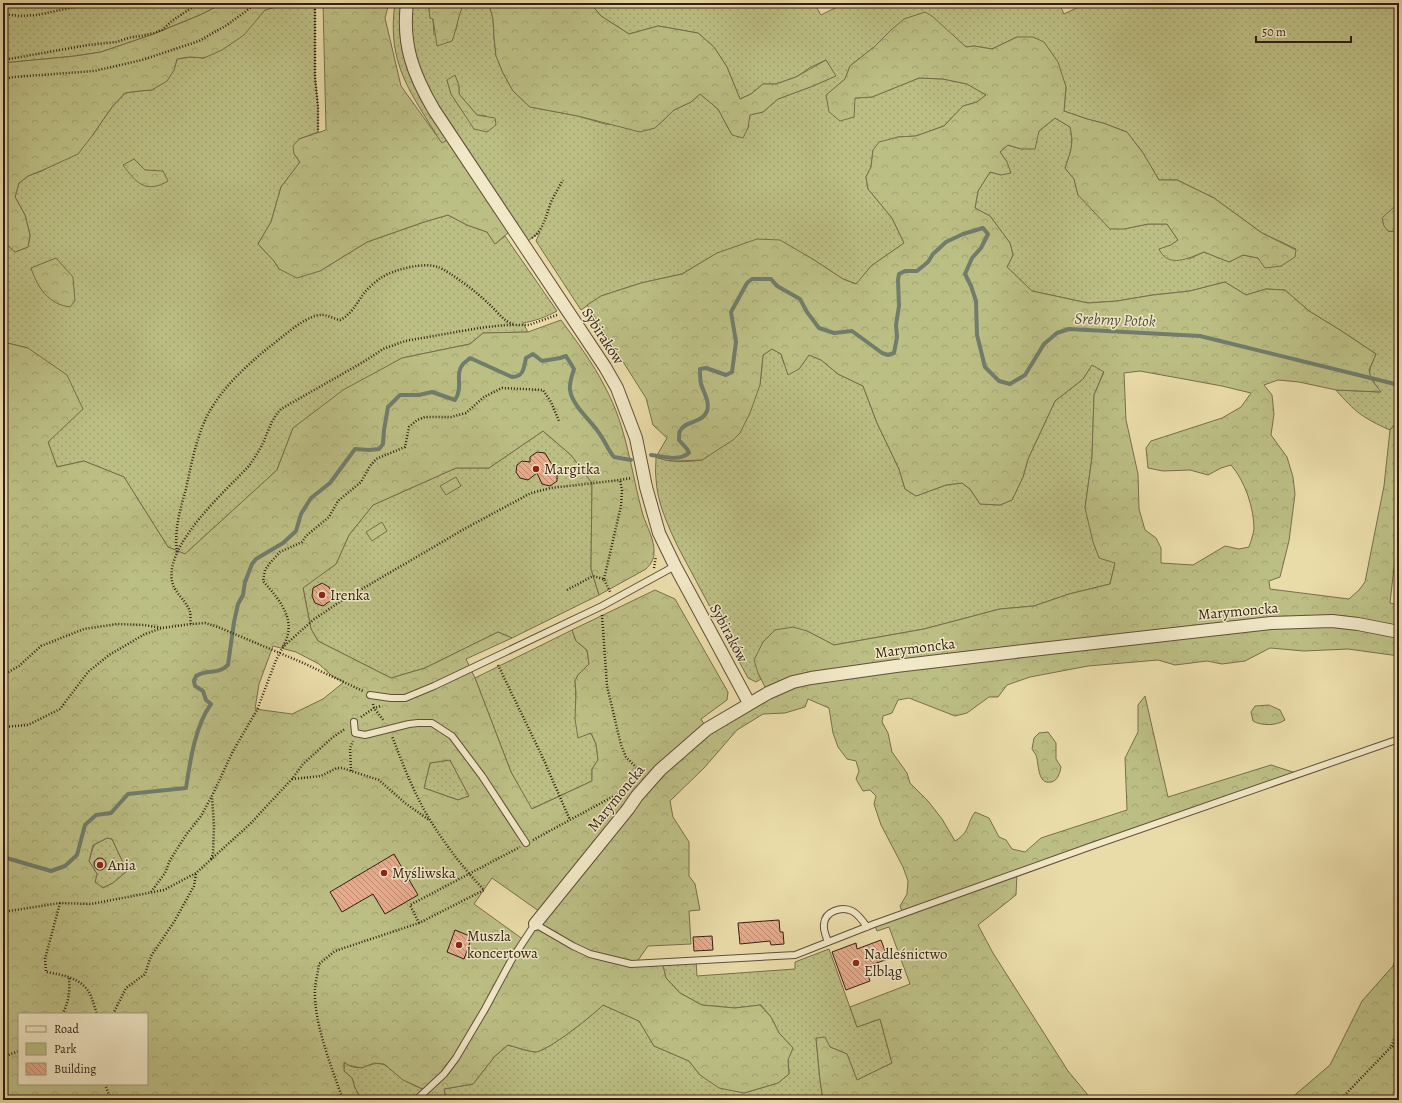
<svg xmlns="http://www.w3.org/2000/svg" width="1402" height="1103" font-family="Alegreya,serif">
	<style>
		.green { fill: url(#green-dots); stroke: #786e4c; fill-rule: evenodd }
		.forest { fill: url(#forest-crowns); stroke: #786e4c; fill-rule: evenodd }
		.pitch { fill: #bcbf84; stroke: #786e4c }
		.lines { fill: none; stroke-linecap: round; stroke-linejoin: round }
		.stream { stroke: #707d6c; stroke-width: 4 }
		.building { fill: url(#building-back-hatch); stroke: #341e13 }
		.service-casing { stroke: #624e38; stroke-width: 8 }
		.minor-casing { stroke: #624e38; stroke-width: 14 }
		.path { stroke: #341e13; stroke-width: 2.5; stroke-dasharray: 1 2; stroke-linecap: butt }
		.service { stroke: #f1e8c7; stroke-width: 6 }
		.minor { stroke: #f1e8c7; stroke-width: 12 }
		.poi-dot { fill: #8f2418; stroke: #f1e8c7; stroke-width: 1.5 }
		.labels { text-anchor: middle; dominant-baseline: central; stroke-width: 3; stroke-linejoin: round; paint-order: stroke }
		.street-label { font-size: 15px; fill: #341e13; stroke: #f1e8c7 }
		.poi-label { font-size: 15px; fill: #341e13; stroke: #f1e8c7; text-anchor: start }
		.water-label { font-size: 16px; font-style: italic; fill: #524d40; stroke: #f1e8c7 }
	</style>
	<defs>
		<pattern id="green-dots" width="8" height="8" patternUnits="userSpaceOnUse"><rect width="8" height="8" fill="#bcbf84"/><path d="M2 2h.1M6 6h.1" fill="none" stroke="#a2a471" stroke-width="1.8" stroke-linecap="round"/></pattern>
		<pattern id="forest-crowns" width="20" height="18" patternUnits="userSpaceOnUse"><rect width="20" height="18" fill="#bcbf84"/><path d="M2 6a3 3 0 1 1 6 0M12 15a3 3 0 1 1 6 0" fill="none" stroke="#a2a471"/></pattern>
		<pattern id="building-back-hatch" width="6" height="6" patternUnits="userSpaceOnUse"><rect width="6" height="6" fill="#e7ab8c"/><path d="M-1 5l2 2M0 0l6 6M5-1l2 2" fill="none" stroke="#bc8b71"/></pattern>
	</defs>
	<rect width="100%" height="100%" fill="#eadca9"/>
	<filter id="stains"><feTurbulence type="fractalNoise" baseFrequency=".005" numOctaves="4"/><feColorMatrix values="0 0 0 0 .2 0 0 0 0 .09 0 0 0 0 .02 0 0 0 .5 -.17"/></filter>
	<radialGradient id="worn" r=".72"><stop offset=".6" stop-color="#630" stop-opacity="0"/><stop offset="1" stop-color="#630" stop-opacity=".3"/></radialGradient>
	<path class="green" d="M3,3H224L200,15L151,35L101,52L75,56L3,63Z
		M289,3H315V77L318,106V132L299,139L294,154L300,162L281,187L271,222L258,244L274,261L279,269L320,271L367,242L424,222L448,215L467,225L487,232L495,244L505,236L557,311C546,317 535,321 523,323L528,332L483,333L470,344L402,358L293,428L277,470L185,554L168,547L124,477L84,461L57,467L48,442L28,348L3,342V241L15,252L28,247L30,235L25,215L15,197L19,183L28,176L44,170L92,136L112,107L125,93L139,91L152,90L174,70L177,59L190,57L204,58L255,20L265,10Z
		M395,3H401C393,58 418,96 447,140L442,144C412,94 386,65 395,3Z
		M413,3H431L429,9L430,18L433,19L434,35L456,30L458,17L464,3H488L489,4L493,19L494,38L496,56L503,73L513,91L530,107L578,116L605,124L655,128L674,110L691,102L700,94L718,109L732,135L748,128L749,115L763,112L778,99L813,86L835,76L826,60L811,67L796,77L776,84H763L751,94L740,99L727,67L714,47L698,33L658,26L629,34L601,16L590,3H814L821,15L845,3H1059L1064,14L1087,3H1399V206L1394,207L1388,231L1399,232V419L1390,430C1363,418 1355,412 1336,390L1380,392C1368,372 1366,377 1376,354L1340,330L1309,311L1285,290L1266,289L1246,295L1225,282L1190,291L1153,295L1117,301L1088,303L1032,291L1007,267L1013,255L1010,243L990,216L975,208L978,191L990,172L1001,175L1007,162L1000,152L1008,145L1021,149L1039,131L1055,118L1070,127C1074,144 1071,151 1065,168L1074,179L1078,195L1124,229L1148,224H1167L1178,240L1171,245L1159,250L1189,259L1204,252L1229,262L1243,255L1258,258L1296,249L1262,233L1214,198L1177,180H1159L1143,153L1127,132L1103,123L1087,119L1064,111L1066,87L1017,37L992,49L974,46L966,47L954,37L891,30L874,47L850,66L845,79L827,95L855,98L872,97L919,78L943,79L967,84L986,95L977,102L963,106L944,126L916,136L898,137L873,150L871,167L866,177L868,189L892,218L904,243L871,266L857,284L843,279L811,258L717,253L682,274L641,283L601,296L581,310L536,241L540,232L528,241L430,92L417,63L411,32ZM447,80L459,86V94L477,115L486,116L468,119L451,94Z
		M772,349L781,354L784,364L799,369L809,355L821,360L838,374L863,386L877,423L899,469L905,489L916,496L946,485L962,483L970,489L980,504L1000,505L1012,500L1023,477L1028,459L1055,401L1083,379L1092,364L1104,371L1094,395L1092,457L1085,508L1115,563L1110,584L1069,594L1034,606L1000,609L924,629L834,645L807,631L758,673L761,679L756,682L748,678L678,547C668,526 657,502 656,479C655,471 656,464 656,457C671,463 686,462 702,460L760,385L763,355Z
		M543,431L571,455L592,483L591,569L599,595L512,638L498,632L425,668L391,678L318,641L311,629L303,587L336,564L349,535L373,505L456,468H489Z
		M572,630L576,641L587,650L589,664L578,675L575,681L578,737L591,733L596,744L598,760L592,769V781L531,809L511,772L475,678Z
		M450,760L469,796L458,800L424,788L430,763Z
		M107,838L112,839L127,871L113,883L102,888L95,882L97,874L89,861L94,845Z
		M829,949L857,1027L880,1019L892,1063L857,1080L847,1054L830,1047L816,1038L820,1080L823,1100H446L444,1089L473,1084L495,1056L508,1045C516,1047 526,1051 535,1052C547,1052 593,1015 603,1005L639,1021L654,1046L689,1061L700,1075L744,1093L778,1083L789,1074L788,1059L793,1048L779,1033L771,1017L761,1005L735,1008L702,1005L680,993L666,978L662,962L696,960L697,976L795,969V962Z
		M344,1062C360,1075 367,1061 382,1064C390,1066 396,1075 403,1079C409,1084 418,1087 425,1090L416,1100H362L355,1088L352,1078L344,1071Z"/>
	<path class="forest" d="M224,3H289L265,10L244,35L222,50L204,58L190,57L177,59L174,70L167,81L152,90L139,91L125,93L112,107L92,136L78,154L43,170L28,176L19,183L15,197L25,215L30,235L28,247L15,252L3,241V63L75,56L101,52L151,35L200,15Z
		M323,3H389L385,18L401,86L442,143L447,140L509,232L495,244L487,232L467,225L448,215L424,222L367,242L320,271L297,278L279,269L274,261L258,244L271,222L281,187L300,162L294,154L293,146L299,139L326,130Z
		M431,3H464C458,16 457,28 452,41L437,46L433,19L430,18L429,9Z
		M488,3H590L601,16L629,34L658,26L698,33L714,47L727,67L740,99L751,94L763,84H776L796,77L826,60L836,76L813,86L778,99L763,112L750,115L748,128L743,138L732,135L718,109L700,94L691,102L674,110L655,128L640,132L578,116L530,107L513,91L503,73L496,56L494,37L493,19L489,4Z
		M925,12L932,16L966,47L974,46L992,49L1017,37H1033L1044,42L1058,62L1066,87L1064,111L1087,119L1103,123L1127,132L1143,153L1159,180H1177L1214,198L1262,233L1296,250L1295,257L1281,266L1265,268L1258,258L1243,255L1229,262L1204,252C1189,258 1168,269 1159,249L1171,245L1178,240L1167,224H1148L1124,229H1110L1078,195L1074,179L1065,168C1071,151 1074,144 1070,127L1055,118L1039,131L1035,149H1021L1008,145L1000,152L1007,162L1011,173L1001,175L990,172L978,191L975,208L990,216L1010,243L1013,255L1007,267L1032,291L1088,303L1117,301L1153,295L1190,291L1225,282L1246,295L1266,289L1285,290L1309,311L1340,330L1376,354L1369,370L1371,379L1381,392L1336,390L1299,382L1278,380L1264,385L1272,395L1274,414L1271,435L1287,457L1293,477L1295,494L1289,541L1280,577L1269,581L1270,589L1349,599L1359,590L1365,582L1384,486L1390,430L1399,419V523L1390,603L1399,605V656L1348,649L1304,651L1270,648L1245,661L1222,664L1207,661L1175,665L1158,660L1088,666L1030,677L1007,685L998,697H989L967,713L955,716L909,698L898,700L892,713L883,716L882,722L888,733L892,752L907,773L910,783L928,801L942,819L955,841C970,832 966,825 975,812L989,818L999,837L1006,840L1012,849L1025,852L1041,838L1127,810L1125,758L1138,732V705L1145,696L1168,797L1271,765L1299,774L1017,873L1016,895L978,925L993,953L1068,1071L1092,1100H823L820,1080L816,1038L825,1037L830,1047L847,1054L857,1080L892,1063L880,1019L857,1027L850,1007L910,984L889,927L877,931L874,924L903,914L900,906L907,894L908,881L903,867L881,825L874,804L876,796L870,790L863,791L856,779L859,771L856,761L847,759L838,747L833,733L829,708L808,699L805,707L785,713L763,714L737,730L704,768L670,801L673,817L689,842V876L695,884L700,910L689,911L691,944L648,946L636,963L662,962L666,978L680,993L702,1005L735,1008L760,1005L771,1017L779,1033L793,1048L788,1060L789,1074L778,1083L744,1093L719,1088L700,1075L689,1061L654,1046L639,1021L603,1005C593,1015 547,1052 535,1052C526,1051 516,1047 508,1045L495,1056L473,1084L444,1089L446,1100H416L425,1090L403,1080L384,1064L374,1063L362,1068L348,1065L344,1062V1071L352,1078L355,1088L362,1100H3V342L28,348L67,375L83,409L48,442L57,467L84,461L124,477L168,547L185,554L277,470L293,428L343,390L402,358L470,344L483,333L528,332L561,320C577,342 593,363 605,387C627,427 631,472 643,515C647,527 655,541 654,553C654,560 650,565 646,569L599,595L591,569L592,483L571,455L543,431L489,468H456L373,505L349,535L336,564L303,588L311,629L318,641L391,678L425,668L498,632L512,638L466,659L475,678L511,772L532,809L592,781V769L598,760L596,744L591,733L578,738L575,719L576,693L575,681L578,675L589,664L587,650L576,641L572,630L655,590L675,599L728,692L727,700L701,719L707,729L768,693L758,673L754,660L763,642L775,630L793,627L807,631L834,645L924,629L1000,609L1034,606L1069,594L1110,584L1115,563L1099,558L1093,542L1085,508L1092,457L1094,395L1104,372L1092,365L1083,379L1055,401L1028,459L1023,477L1012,500L1000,505L980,504L970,489L962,483L946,485L916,496L905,489L899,469L877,423L863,386L838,374L821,360L809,355L799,369L788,375L781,354L772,349L763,355L760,385L750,413L740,433L733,440L702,460L675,461L665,460L656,457L667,438L653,425L646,398L587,305L601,296L641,283L682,274L717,253L757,239L780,240L811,258L843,279L856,284L871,266L904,243L892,218L868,189L866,177L871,167L873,150L879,142L898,137L916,136L944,126L963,106L977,102L986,95L967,84L943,79L919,78L872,97L855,98L854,117L840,121L829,112L826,95L845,79L850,66L874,47L891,30L904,19ZM1140,371L1222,386L1251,393L1241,407L1222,418L1151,441L1146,448L1148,468L1163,471L1190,470L1208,475L1221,468L1231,465C1245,481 1254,508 1254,529C1253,535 1251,541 1249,547L1239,549L1225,546L1193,565L1161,563V548L1156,538L1145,530L1139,509L1138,474L1126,420L1124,373ZM273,646L296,652L319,664L332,676L344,682L323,699L292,714L255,709L259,684ZM450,760L469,796L458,800L424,788L430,763ZM107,838L112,839L127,871L113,883L103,888L95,882L97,874L89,861L93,845ZM492,878L543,914L524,940L474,904ZM19,1014H147V1084H19Z
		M455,75L459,86V94L477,115L495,118L496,125L487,132L474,129L451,94L447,80Z
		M134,159L145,170L163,171L168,181C146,194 136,183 123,165Z
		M1399,206V232L1388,231L1384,226L1382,218L1394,207Z
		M56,258L73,277L75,301L70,307C48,304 38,288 31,268Z
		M1269,705L1280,710L1285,720C1276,726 1262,726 1253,721L1251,712L1255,706Z
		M1048,732L1056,743V759L1061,767C1060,772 1058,781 1051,782C1037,785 1039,763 1036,755C1035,753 1033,751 1032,749L1034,738L1039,733Z
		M1399,948V1100H1289L1330,1065L1362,1001L1393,966Z"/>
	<path class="pitch" d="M456,477L461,486L446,495L440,486Z
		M382,522L387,531L372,541L366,532Z"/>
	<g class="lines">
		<path class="stream" d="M651,455C664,456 678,462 689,453L687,449L679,440C679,438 679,433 680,431C685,420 702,424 707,411C710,402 704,393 701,384C700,379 700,374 700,369L706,368L726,375L732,372L736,342L731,312L747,283L752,279H771L777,286L800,299L807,312L819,328L834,333L852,331L882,353L888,355L894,353L897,337L896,325L899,306L898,280L899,274L905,271H917L928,262L933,254L946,242L963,234L983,228L988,234L981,248L972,258L965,274L971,286L976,301L977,335L985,367L999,381L1010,384L1025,375L1044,344L1057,333L1069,329L1200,336L1399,385
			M3,857L51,871L65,866L77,855L85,825L96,815L111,813L128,794L186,788C190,762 195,726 211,704L206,700L203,691L195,686L194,681L196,676C209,668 216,676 228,665L234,622L238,604L243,595L245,582L252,564L256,559L283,543L296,531L301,514L311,498L330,483L355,449L369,450L379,449L383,444L384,430L388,407L400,395H419L432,392L455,400C464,386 454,375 463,364C465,362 468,360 470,358L512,377C524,377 524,367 526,358L533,354L542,361L560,358L566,356L574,369C572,376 569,383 570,390C572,406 593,422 601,436C606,443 608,450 614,457L631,460"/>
	</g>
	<path class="building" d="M537,452L545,453L557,473V481L550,486L542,484L537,473L528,480L520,478L516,472L517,465L522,461L530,462V457Z
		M322,583L329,587L332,594L330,601L323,606L315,603L312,596L313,588Z
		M394,854L418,895L385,914L373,894L342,912L330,892Z
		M94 864a6 6 0 1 1 12 0a6 6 0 1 1-12 0Z
		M779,920L780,932H783L784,944L771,945L770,941L740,944L738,923Z
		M455,930L472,937L464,959L447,952Z
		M712,936L713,950L694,951L693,937Z
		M881,940L888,959L865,967L870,981L846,990L832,952L856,943L857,949Z"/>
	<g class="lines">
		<g class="service-casing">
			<path id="service" d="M370,695L391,698H405L434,686L602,606L675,566
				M354,722L355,733L365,735L409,724L418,723H432L452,736L482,776L526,843
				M828,942C826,936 823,930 824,924C825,911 842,906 852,911C858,914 863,921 867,927
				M416,1100L444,1074L456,1058L485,1009L512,959L535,924L573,946L590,954L631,964L795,955L874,924L1089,847L1399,739"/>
		</g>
		<g class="minor-casing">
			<path id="minor" d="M407,3C402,45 413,74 434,110L605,367L617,388L636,438L646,487L659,533L675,566L749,703
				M535,924L628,809L637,796L660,770L707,729L768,693L793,682L811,678L896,666L1023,651L1271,623L1332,621L1358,624L1399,632"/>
		</g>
		<path class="path" d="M315,3V77L318,107V132
			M3,14L20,16L37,15L70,8L98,3
			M3,60L88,45L116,42L132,37L141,36L154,33L162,30L173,20L196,5L204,3
			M3,79L14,77L94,71L142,60L199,41L227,25L257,3
			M532,238C544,229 546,216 551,202C555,194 559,187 563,180
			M177,552C174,530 180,510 186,489C191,465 196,440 206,418C221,388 247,365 273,344C285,335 308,314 322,315C328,315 334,319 340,320C351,315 357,303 364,293C369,287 376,281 382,277C396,269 423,262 438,267C449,271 479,294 488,303C496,310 503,321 513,324
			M654,568L656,556
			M604,579L621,506L622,490L620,480
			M567,590L593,576L604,579L610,592L611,591
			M602,615L607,686L621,745L626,757L643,774
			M191,624C190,621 191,616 190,612C187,601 174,593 172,581C165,545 225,491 248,467C253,460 258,453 262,445C268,433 271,419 281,409L365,361L383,349L405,341L479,328L505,325H529L557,315
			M283,646C285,643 287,638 288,634C292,613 276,596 263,581L265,570L270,563L280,552L302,542L306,536L329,517L338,501L361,482L370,466L376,459L405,447L409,427L417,420L425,417H451L466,413L484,397L502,388L543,390L551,402L559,421
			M498,665L542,756L570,820
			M3,675L19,666L41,646L84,629L117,624L144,625L162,628
			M373,704L374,708L384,721
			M361,717L374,708L381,706
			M3,727L28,725L60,709L88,672L109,655L145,634L162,628L191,624L205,623L218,627L301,662L363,691
			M351,771L350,748L353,741
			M292,779L321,776L337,768H342L379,780L405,803L429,820
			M533,840L627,789
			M211,859L213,854L214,826L212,796L233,751L257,710L276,660L283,647L313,620L338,603L466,528L531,493L551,488L620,480L632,478
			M151,892L165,873L170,860L186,835L201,816L212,796
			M60,903L45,959L46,972C63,975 83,978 91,996C93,1002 95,1008 97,1014
			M3,912L60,903L91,904L164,890L196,873L250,824L292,779L303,764L333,737L345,729
			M419,923L410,905L520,847
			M62,1014C69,1003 70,990 69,977
			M113,1014L126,988L145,974L151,956L174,922L194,886L196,874
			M1391,1046L1399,1031
			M3,1057L19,1051
			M105,1084L109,1095L113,1100
			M343,1100C332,1068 313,1022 315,988C316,980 318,972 319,964L335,951L419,923L484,890C460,865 433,829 418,798C408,778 400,757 392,736
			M1340,1100L1391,1047L1399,1045"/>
		<use href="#service" class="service"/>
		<use href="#minor" class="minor"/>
	</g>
	<g class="poi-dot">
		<circle cx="536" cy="469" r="4"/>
		<circle cx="322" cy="595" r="4"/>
		<circle cx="100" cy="865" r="4"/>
		<circle cx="384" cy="873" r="4"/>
		<circle cx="459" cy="945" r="4"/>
		<circle cx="856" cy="963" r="4"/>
	</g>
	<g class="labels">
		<g class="street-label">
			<text transform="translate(603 336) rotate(57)">Sybiraków</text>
			<text transform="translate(1238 611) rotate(-5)">Marymoncka</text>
			<text transform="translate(729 633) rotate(62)">Sybiraków</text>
			<text transform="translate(915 648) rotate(-7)">Marymoncka</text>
			<text transform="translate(616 798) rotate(-51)">Marymoncka</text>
		</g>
		<g class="poi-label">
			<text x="544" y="469">Margitka</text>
			<text x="330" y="595">Irenka</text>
			<text x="108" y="865">Ania</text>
			<text x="392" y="873">Myśliwska</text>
			<text x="467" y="936">Muszla<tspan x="467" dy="17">koncertowa</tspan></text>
			<text x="864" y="954">Nadleśnictwo<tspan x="864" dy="17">Elbląg</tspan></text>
		</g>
		<g class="water-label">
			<text transform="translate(1115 320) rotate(2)">Srebrny Potok</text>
		</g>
	</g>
	<rect width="1402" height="1103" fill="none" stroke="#eadca9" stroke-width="16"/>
	<rect x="4" y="4" width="1394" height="1095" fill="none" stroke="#341e13" stroke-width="2"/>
	<rect x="8" y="8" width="1386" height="1087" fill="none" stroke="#341e13"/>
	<rect x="18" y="1013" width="130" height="72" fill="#f1e8c7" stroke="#a5977f"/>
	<rect x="26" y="1026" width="20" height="6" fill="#f1e8c7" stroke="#a5977f"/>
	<text x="54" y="1033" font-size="12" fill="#341e13">Road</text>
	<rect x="26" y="1043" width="20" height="12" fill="#bcbf84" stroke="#a5977f"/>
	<text x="54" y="1053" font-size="12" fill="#341e13">Park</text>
	<rect x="26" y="1063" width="20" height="12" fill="url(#building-back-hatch)" stroke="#a5977f"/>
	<text x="54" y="1073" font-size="12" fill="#341e13">Building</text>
	<path d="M1256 36v6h95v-6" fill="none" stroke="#341e13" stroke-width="2"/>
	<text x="1262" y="36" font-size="12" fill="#341e13" stroke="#f1e8c7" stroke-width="3" paint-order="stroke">50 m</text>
	<rect width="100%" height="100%" filter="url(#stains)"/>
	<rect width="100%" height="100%" fill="url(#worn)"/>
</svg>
